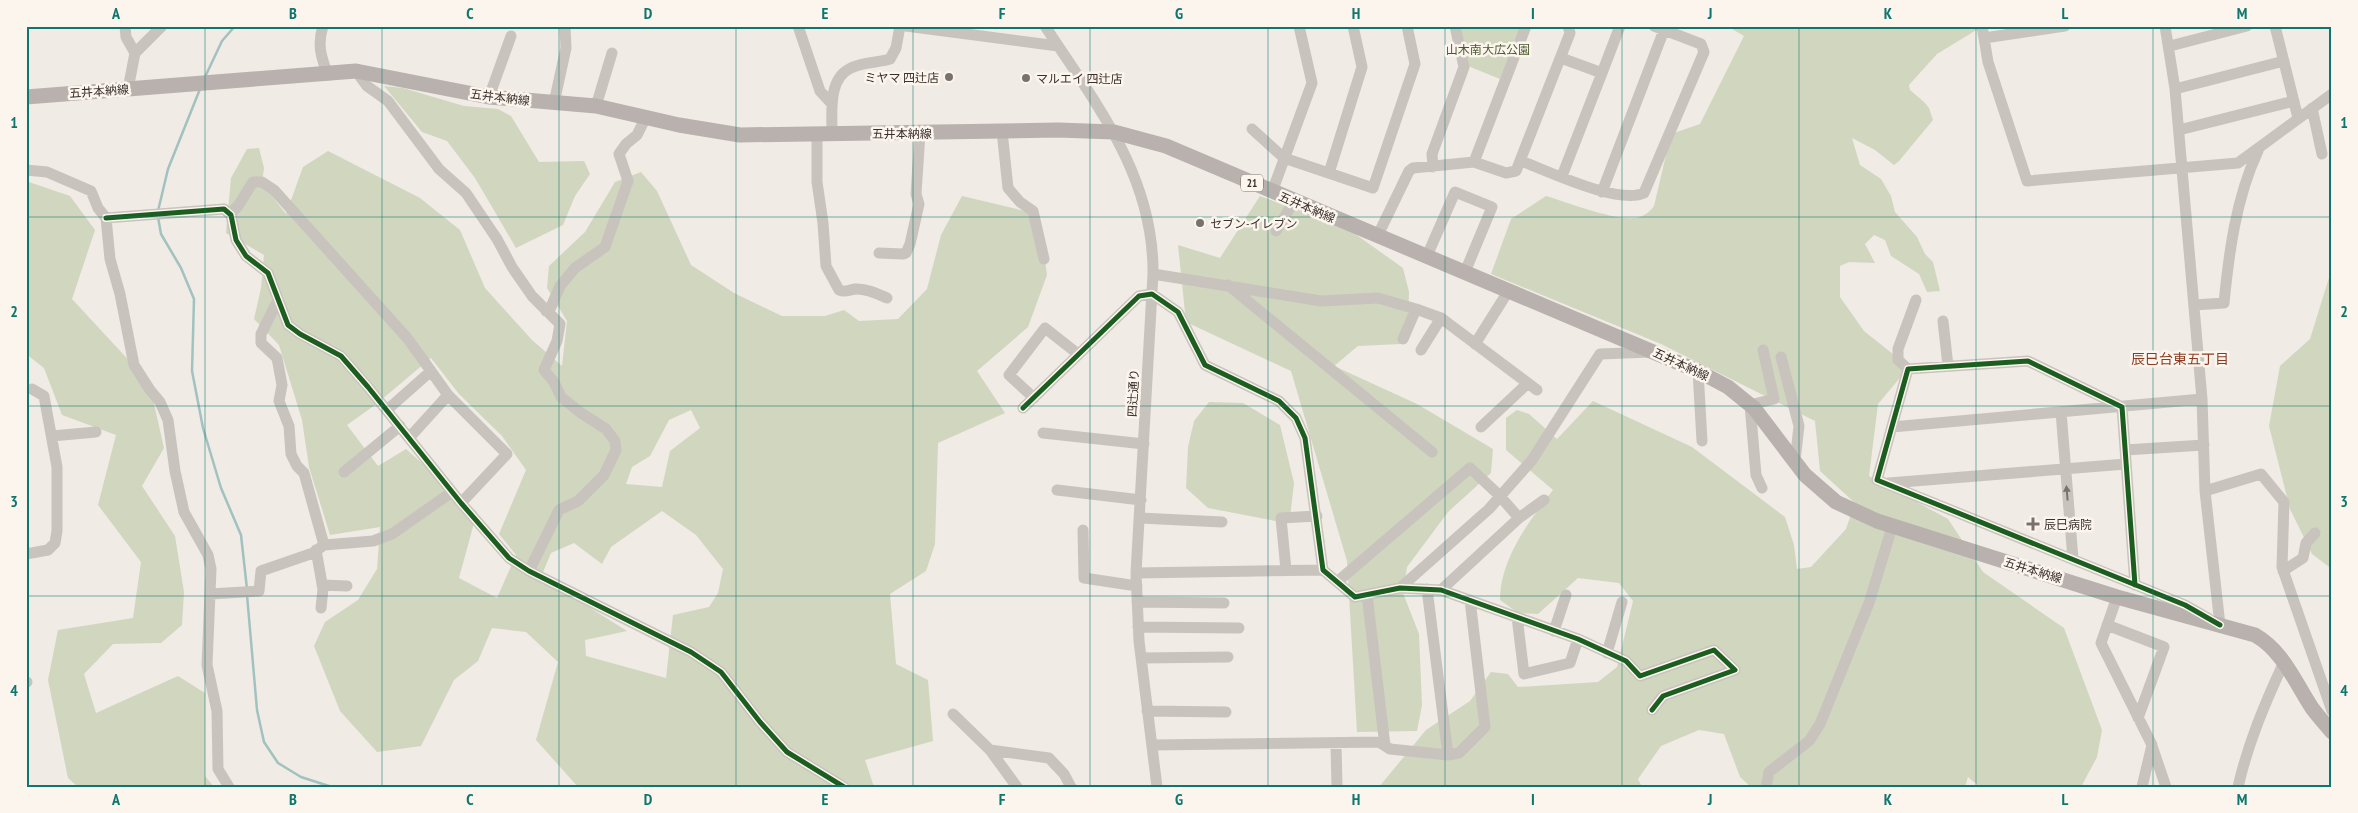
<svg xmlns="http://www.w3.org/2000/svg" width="2358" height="813" font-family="'PT Sans Narrow','Noto Sans JP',sans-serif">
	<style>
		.green { fill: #d1d6bf; fill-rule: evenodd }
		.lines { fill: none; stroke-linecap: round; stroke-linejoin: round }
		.stream { stroke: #a1c2c1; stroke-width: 2.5 }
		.minor { stroke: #c9c3be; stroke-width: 11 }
		.major { stroke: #b8b1ad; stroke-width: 15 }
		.cycleway-casing { stroke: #fbf5ee; stroke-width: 8 }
		.cycleway { stroke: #1b5e20; stroke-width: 5 }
		.oneway { fill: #7b726d }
		.grid { fill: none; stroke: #0f766e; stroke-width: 1; stroke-opacity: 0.55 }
		.poi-dot { fill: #7a716c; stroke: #fbf5ee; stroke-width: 2 }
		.labels { text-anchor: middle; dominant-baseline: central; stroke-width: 5; stroke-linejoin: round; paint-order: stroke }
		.shield { fill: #fbf5ee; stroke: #756b66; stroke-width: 1 }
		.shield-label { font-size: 11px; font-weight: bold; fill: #3b302b }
		.park-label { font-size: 12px; fill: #4a5a2e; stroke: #fbf5ee }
		.poi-label { font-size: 12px; fill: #3b302b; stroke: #fbf5ee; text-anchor: start }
		.street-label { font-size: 12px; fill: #3b302b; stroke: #fbf5ee }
		.neighbourhood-label { font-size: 14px; fill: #8c3b22; stroke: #fbf5ee }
		.neatline { fill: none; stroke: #0f766e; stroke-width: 2 }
		.grid-label { font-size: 16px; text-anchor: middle; font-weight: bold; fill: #0f766e }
	</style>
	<rect width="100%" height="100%" fill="#f0ebe5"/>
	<path class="green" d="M1459,26H1521L1500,79L1468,66Z
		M1727,26H1978V29L1937,54L1909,85L1910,90L1924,102L1929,108L1933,120L1899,161L1894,165L1875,150L1852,138L1860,165L1881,179L1891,196L1895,212L1917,237L1925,254L1933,262L1940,291L1927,292L1919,274L1891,256L1885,240L1874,235L1865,244L1875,263L1849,262L1840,266V297L1864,331L1909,367L1878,404L1869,476L1948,519L1983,572L2064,628L2102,730L2097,757L2081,787H1980L1968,777L1965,787H1751L1740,777L1724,734L1699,730L1661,746L1638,779L1642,787H1379L1426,730L1470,701L1491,672L1508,674L1518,687L1598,682L1617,667L1633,601L1619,583L1578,578L1538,614L1518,613L1500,600C1500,559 1529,521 1553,490L1506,450V418L1517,410L1529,414L1557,439L1593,401L1692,447L1785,517L1794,545L1797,569L1811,567L1846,529L1855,503L1820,471L1815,421L1661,344L1491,274L1511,219L1546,196C1569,203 1612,220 1635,218C1643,217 1649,213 1654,206L1671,134L1700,124L1744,36Z
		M384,86L403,88L464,106L498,109L511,116L539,162L584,161L590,174L575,196L563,225L516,248L475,178L447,141L422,132Z
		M259,148L264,168L262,183L286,214L303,167L328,151L420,198L460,230L485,288L532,340L562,366L567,321L547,288L549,266L585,232L615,182L641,172L657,191L691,265L734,293L782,316H825L844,310L859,321L898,319L927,289L941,235L962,196L1029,212L1042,236L1047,275L1028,327L977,371L1005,413L938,443L935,544L926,571L890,594L896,664L928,680L933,741L865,760L874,787H578L536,740L558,662L526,632L492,628L478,661L454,680L421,746L377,752L340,711L314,646L325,622L358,600L377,569L380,527L330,535L309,467L302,420L279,345L254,319L261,288L264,255L226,233L231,178L247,149ZM431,358L459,394L502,436L526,470L499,534L516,555L497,598L459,578L477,512L406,449L378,466L347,425L375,405ZM691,410L700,428L670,451L662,487L626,484L632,467L650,456L669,420ZM662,511L696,535L723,569L718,593L709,607L673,615L666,678L586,656L585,640L627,631L541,577L551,553L574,543L602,564L611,547Z
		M26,181L70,196L95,230L72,299L149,382L164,448L142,486L175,536L184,592L182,625L161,643L113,644L84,674L96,713L178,676L205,693V776L214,787H78L68,778L48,680L58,630L133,618L141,562L98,505L116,435L62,415L44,368L26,354Z
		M1260,196L1351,231L1403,268L1409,292L1408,326L1401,344L1358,346L1334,366L1417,404L1493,449L1491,473L1448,512L1407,567L1403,593L1419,634L1422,705L1417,731L1357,732L1347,561L1291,371L1186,322L1178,245L1220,258Z
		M2332,268V569L2312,554L2290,509L2269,426L2280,366L2310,339Z
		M1209,402L1243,403L1280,425L1294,483L1290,518L1281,522L1208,508L1186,488L1188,447L1194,421Z"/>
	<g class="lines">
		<path class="stream" d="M205,77L222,41L235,26
			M158,211L168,169L200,89
			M158,217L161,234L181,268L194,299L192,371L203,428L221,488L241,535L247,589
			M247,595L257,710L264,742L278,763L301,777L332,787"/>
		<path class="minor" d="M125,26L126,37L135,53
			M323,26C317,45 321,57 328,75
			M798,26L820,91L832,104
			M906,26L1058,46
			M1045,26C1096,104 1154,176 1153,274L1136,573L1139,641L1157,787
			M1982,26L1988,62L2027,181L2238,163L2332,94
			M2165,26L2175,89L2202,399L2205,491L2220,625
			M2275,26L2298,118
			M1984,38L2065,26
			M2170,46L2247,26
			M1561,58L1602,73L1620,26
			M356,71L367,86L388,101L439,169L466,193L497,239L512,267L532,296L560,324L557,341L544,370L554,382L561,397L581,413L606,429L615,441L616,450L604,475L578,501L559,510L529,571
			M128,89L135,53L162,26
			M2175,89L2284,61
			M489,97L511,36
			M554,103L566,48L565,26
			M596,106L612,53
			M2312,108L2322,154
			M1252,129L1284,158L1373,188L1415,64L1407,26
			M2179,130L2294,101
			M1002,131L1008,188L1020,202L1033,211L1044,259
			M832,132C832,112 828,78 851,68C863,62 877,63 890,59L896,48L900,26
			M817,133V182L823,223L826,266L839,290C846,293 848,290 855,289C866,288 878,294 887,298
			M1521,161C1548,171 1618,205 1644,193L1704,52L1701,44L1654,26
			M1474,162L1526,26
			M1433,167L1432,154L1464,67L1455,26
			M26,170L47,172L91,191L98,208L106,218L110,259L120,294L134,365L150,390L160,402L168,420L175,471L184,512L208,555L211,569L207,665L217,711L218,769L229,787
			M1329,173L1362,67L1353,26
			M1562,176L1602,73
			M1272,192L1312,83L1299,26
			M1602,192L1664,30
			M230,214L238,206L253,182H262L274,190L408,339L448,395L507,454L461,503
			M106,218L224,209L231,215L236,240L246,256L268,273L288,325L300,334L341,356L368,387L461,503L509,558L529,571L691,652L721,672L760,722L787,752L844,787
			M1276,231L1294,201
			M1377,237L1409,171L1413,168L1474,162L1506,173L1516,171L1570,33L1568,26
			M879,253L903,254L906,253L910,244L919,204L916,194L920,133
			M1427,256L1455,192L1492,207L1465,272
			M1153,274L1321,301L1378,298L1416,309L1441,318L1537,390
			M1228,285L1432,452
			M278,300L261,334V343L277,358L282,385L279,401L289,426L291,454L297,466L304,473L324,545
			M2194,305L2224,303C2229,252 2236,198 2258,151
			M546,311L551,307L560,286L575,268L605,247L628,181L619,154L626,144L637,135L646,117
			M1943,321L1948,366
			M1403,339L1416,309
			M1475,344L1509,290
			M1421,350L1441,318
			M1781,357L1799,426L1795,461
			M1908,369L1898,360V349L1916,300
			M1698,371L1702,441
			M1034,398L1009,375L1045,328L1078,354
			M1023,408L1139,296L1152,294L1178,312L1205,365L1279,401L1296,418L1305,438L1323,570L1355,597L1400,588L1441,590L1578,639L1626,661L1640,676L1714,650L1735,670L1663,696L1652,710
			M387,410L431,371
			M2061,412L2073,559
			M1481,427L1528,383
			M1892,427L2202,399
			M1043,433L1144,444
			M52,436L96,432
			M409,438L448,395
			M2125,450L2204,445
			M344,472L400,426
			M1889,483L2126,464
			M1762,488L1756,475L1750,405L1774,399L1763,350
			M1057,490L1141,500
			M2205,491L2261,474L2284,502L2282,567L2332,711
			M1140,518L1222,522
			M1083,530L1084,578L1137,586
			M316,550L323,589L321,608
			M26,554L48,550L55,543L57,531V467L44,396L32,389
			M1286,570L1281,518L1317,516
			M2283,571L2303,558L2306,543L2315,533
			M1136,573L1323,570
			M1337,582L1470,468L1499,495L1519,518
			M322,585L347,586
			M2135,585L2122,407L2028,361L1908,369L1877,480L2185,605L2208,618
			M1400,588L1489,509L1532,460L1600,354L1651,352
			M1427,589L1448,755
			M1441,590L1519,518L1544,500
			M210,594L259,591L261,571L313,553L324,545L373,541L392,534L452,492
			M1367,595L1385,746
			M2117,597L2101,643L2152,745L2142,787
			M1137,602L1224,603
			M1517,617L1524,674L1570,663L1578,639
			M2107,625L2164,647L2138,718
			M1138,627L1239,628
			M1554,631L1566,595
			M1607,653L1622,602
			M1141,658L1228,657
			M26,682H27
			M1147,711L1226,712
			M953,714L990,750L1049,758L1064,774L1071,787
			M1336,744L1337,787
			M1152,745L1379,742L1390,749L1448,755L1459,753L1485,727L1470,600
			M2152,746L2166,787
			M990,750L1017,787
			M1766,787L1769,772L1809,741L1820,724L1869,603L1892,527
			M2238,787C2248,743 2265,703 2284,662"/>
		<path class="major" d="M26,97L356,71L489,97L596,106L679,125L740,135L1058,130L1114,132L1166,146L1698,371L1728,387L1754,408L1805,475L1836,502L1877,521L2117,597L2255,635C2283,651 2295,682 2312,708C2318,716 2325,724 2332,732"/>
		<g class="cycleway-casing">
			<path id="cycleway" d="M106,218L224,209L231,215L236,240L246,256L268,273L288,325L300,334L341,356L368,387L461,503L509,558L529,571L691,652L721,672L760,722L787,752L844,787
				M1023,408L1139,296L1152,294L1178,312L1205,365L1279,401L1296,418L1305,438L1323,570L1355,597L1400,588L1441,590L1578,639L1626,661L1640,676L1714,650L1735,670L1663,696L1652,710
				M2135,585L2122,407L2028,361L1908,369L1877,480L2185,605L2220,625"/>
		</g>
		<use href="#cycleway" class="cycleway"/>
	</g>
	<defs><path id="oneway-solid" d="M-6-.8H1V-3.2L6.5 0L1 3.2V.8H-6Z" transform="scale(1.25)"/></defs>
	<use class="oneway" href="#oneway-solid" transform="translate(2067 493) rotate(-95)"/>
	<path class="grid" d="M205,26V787M382,26V787M559,26V787M736,26V787M913,26V787M1090,26V787M1268,26V787M1445,26V787M1622,26V787M1799,26V787M1976,26V787M2153,26V787M26,217H2332M26,406H2332M26,596H2332"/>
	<g class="poi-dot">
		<circle cx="949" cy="77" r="5"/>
		<circle cx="1026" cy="78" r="5"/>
		<circle cx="1200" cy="223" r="5"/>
		<path d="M2030.5 516.5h5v5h5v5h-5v5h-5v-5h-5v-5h5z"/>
	</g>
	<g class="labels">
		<rect class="shield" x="1241" y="174.5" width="22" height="17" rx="4"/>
		<g class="shield-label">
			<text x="1252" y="183">21</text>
		</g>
		<g class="park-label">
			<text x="1488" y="49">山木南大広公園</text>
		</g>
		<g class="poi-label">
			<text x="939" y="77" text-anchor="end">ミヤマ 四辻店</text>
			<text x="1036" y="78">マルエイ 四辻店</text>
			<text x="1210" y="223">セブン-イレブン</text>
			<text x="2044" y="524">辰巳病院</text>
		</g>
		<g class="street-label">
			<text transform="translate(99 91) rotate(-4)">五井本納線</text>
			<text transform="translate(500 97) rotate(7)">五井本納線</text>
			<text x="902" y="133">五井本納線</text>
			<text transform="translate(1307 207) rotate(23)">五井本納線</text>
			<text transform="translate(1681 364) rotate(25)">五井本納線</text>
			<text transform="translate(1133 393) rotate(-87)">四辻通り</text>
			<text transform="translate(2033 570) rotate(17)">五井本納線</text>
		</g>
		<g class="neighbourhood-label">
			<text x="2180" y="359">辰巳台東五丁目</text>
		</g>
	</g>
	<rect width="2358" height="813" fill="none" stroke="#fbf5ee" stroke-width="55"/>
	<rect x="28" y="28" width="2302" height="758" class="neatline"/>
	<g class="grid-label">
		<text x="116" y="19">A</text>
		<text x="293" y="19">B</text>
		<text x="470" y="19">C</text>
		<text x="648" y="19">D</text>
		<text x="825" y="19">E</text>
		<text x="1002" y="19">F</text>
		<text x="1179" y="19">G</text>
		<text x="1356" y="19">H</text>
		<text x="1533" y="19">I</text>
		<text x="1710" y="19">J</text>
		<text x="1888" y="19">K</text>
		<text x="2065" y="19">L</text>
		<text x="2242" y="19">M</text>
		<text x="14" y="128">1</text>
		<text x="2344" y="128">1</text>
		<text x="14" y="317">2</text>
		<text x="2344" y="317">2</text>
		<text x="14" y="507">3</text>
		<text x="2344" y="507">3</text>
		<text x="14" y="696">4</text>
		<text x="2344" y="696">4</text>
		<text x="116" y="805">A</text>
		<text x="293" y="805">B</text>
		<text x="470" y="805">C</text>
		<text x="648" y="805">D</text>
		<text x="825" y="805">E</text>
		<text x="1002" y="805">F</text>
		<text x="1179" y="805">G</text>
		<text x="1356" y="805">H</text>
		<text x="1533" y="805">I</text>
		<text x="1710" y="805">J</text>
		<text x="1888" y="805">K</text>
		<text x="2065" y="805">L</text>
		<text x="2242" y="805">M</text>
	</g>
</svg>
